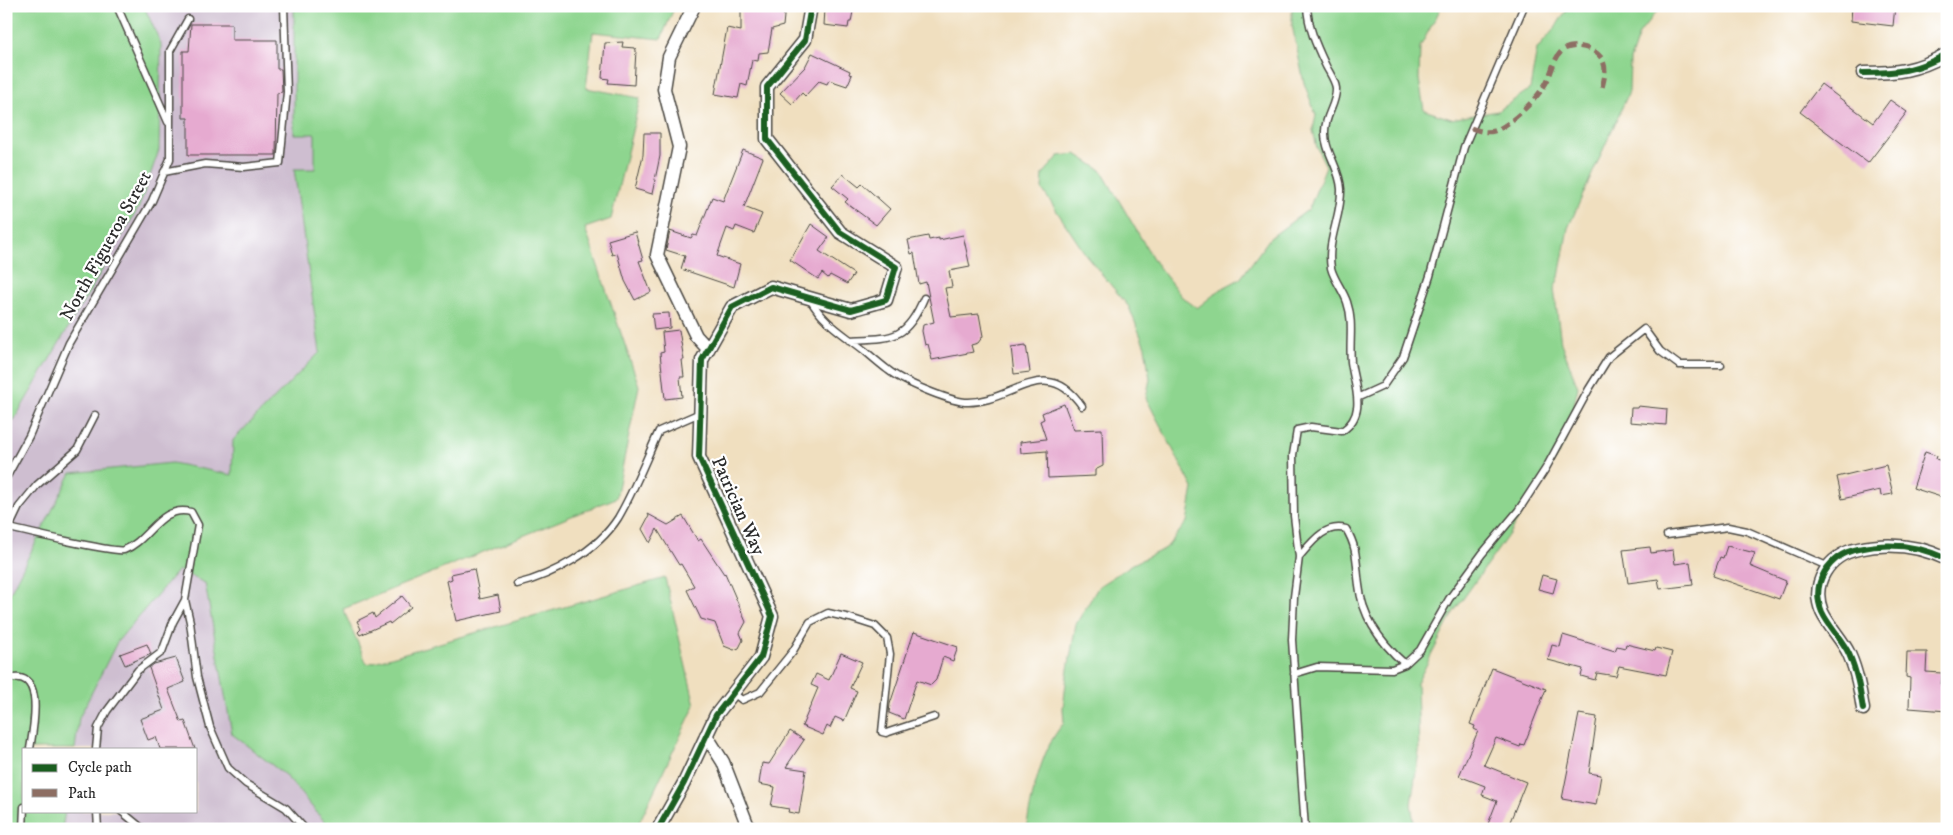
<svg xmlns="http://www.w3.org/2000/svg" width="1953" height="835" font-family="'IM FELL DW Pica',serif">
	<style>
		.industrial { fill: #cebed0 }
		.green { fill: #8ed58f; stroke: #5c805d }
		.building { fill: #e6aad0 }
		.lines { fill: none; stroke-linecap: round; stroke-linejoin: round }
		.service-casing { stroke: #494641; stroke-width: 9 }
		.minor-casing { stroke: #494641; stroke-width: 15 }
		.service { stroke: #fff; stroke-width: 6 }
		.minor { stroke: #fff; stroke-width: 12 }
		.quiet { stroke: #8d6e63; stroke-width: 5; stroke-dasharray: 10 5; stroke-linecap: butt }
		.cycleway-casing { stroke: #fff; stroke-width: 9 }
		.cycleway { stroke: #1b5e20; stroke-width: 6 }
		.labels { text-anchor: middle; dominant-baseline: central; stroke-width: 4.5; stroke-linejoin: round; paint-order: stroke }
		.street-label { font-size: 19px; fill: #2b2b2b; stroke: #fff }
	</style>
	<rect width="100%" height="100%" fill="#fff"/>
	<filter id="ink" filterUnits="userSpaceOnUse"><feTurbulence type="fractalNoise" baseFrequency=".02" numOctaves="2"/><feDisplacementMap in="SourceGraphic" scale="10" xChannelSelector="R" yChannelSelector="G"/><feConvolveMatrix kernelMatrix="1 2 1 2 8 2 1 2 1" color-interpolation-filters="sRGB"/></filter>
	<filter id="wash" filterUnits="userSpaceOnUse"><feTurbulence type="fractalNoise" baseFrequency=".0096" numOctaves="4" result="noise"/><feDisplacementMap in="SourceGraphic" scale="20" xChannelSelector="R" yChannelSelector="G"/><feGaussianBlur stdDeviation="1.12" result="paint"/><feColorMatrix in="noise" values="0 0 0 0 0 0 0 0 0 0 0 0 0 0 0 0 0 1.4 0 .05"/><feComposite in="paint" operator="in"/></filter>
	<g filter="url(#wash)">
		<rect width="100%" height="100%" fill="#f0dfbf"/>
		<path class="industrial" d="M143,6H294V134H315V169L294,170L320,352L233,440L232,475L172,463L71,473L6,601V421L14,420L139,207L159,150L161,44Z
			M178,570L205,583L232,734L285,775L331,829H62L65,811H196V749H75L79,718L117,642Z"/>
		<path class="green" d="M6,6H144L161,44L159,150L139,207L14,420L6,421Z
			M294,6H675L661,39L593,32L586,88L640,98L611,219L585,228L639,386L616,498L343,609L367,664L665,578L695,705L636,829H331L285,775L232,734L205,583L178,570L117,642L79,718L75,749H24V811H65L62,829H6V601L71,473L172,463L232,475L233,440L320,352L294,169H315V134H294Z
			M1292,6H1442L1420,47L1419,79L1424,110L1451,119L1498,111L1530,89L1537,49L1555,28L1569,6H1661L1639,34L1630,60L1629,92L1568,228L1559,277L1554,289L1561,343L1578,387L1566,441L1509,534L1453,613L1417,683L1419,752L1411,804L1415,829H1026C1032,796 1041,748 1064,723L1063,708L1067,675L1076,624L1099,586L1133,564L1166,548L1187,522L1193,488L1146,398L1150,379L1145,347L1129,307L1086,255L1042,189L1043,174L1059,156L1076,154L1101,170L1155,262L1182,297L1197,308L1221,289L1240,279L1270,238L1309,209L1326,166L1317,148L1313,130L1316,115L1304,83L1292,25Z"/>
		<g id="blocks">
			<path class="building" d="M741,6H785L783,26L772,29L768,52L759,53L758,61L752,60L747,86L741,84L738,98L715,94L727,28L741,31Z
				M834,6H854L851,22H849L848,28L824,25L825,9L833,11Z
				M1852,6H1895L1893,26L1851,21Z
				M191,24H232V40H277V69H281L282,92L277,93L276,155H188V118H183V51H189Z
				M623,42L622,47L635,48L636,50L634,85L608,83L609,79L602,78L605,43Z
				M812,53L850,71L849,74L852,75L847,86L829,80L827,84L819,81L805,96L802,93L792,104L780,93L805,67Z
				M1821,84L1873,123L1890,100L1907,112L1868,163L1800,112Z
				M644,133H660V156L652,194L635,189L643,155Z
				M743,150L763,158L744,207L762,214L754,233L736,226L734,231L727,228L717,256L740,264L734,287L681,269L685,256L666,250L670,231L691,238L693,235L697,236L712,197L723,201Z
				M843,174L859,187L862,184L890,209L876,225L845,202L848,199L832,186Z
				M811,224L829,237L819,251L854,274L847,284L830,275L828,278L822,273L818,279L790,260Z
				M635,232L643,260L639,261L651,292L635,300L625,281L617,253L612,255L608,240Z
				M963,235L970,267L949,271L952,287L945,288L951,317L979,314L983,336L978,343L971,345L973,352L932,360L928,344L925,345L922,331L923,325L934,322L926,282L919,284L914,253L911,254L908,240L928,236L929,240L939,238V240Z
				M669,313L670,328L654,330L652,314Z
				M679,330L684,360H682L684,377H680L682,397L665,399L660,353L664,352L662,332Z
				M1026,345L1030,372L1014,374L1011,347Z
				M1064,404L1074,430L1102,429L1103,466L1095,470V476L1048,478L1047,451L1021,453L1020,442L1046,439L1040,421L1044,419L1042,413Z
				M1638,406L1667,409L1666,425L1630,422L1631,408H1637Z
				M1925,452L1937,456L1936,459L1947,463V499L1913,488Z
				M1886,465L1893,494L1881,496L1880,490L1842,499L1837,477Z
				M648,514L668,525L683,516L698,541L701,539L724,574L725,573L746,622L740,633L743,640L739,648L734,650L724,646L715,623L701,619L687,590L694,586L681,564L679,565L657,529L650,543L642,529L649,516Z
				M1727,546L1755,553L1750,566L1786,581L1779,599L1713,576L1720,557L1723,558Z
				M1650,547L1651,553L1673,550L1675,564L1690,562L1693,585L1660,589L1658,579L1628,583L1623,550Z
				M474,569L480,599L498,595L501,611L456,621L447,581L452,579L451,574Z
				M1542,575L1557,579L1553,593L1538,589Z
				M402,596L411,607L390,624L389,622L360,635L358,632L361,629L357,621L373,613L375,618Z
				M914,632L958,647L953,661L943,657L936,680L931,685L917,680L904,719L889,713L890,704Z
				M1563,635L1615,651L1617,646L1625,648L1626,644L1655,651L1656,648L1672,652L1666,675L1619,666L1616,676L1597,673L1595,680L1581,676L1583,669L1548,660L1552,645L1560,647Z
				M147,644L151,654L125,665L120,654Z
				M1907,652H1927L1926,672L1942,673L1941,686H1947V711L1909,708L1910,678L1906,677Z
				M841,653L862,662L850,688L857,691L844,721L835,717L830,728L827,726L823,735L802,726L818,688L811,685L816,674L829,680Z
				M176,658L185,682L168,689L181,722L185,721L195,749H160L156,737L148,740L140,719L164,710L149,668L154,664Z
				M1492,668L1546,689L1524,745L1521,744L1520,747L1496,738L1484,765L1526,782L1507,829H1498L1488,824L1497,801L1482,795L1485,786L1459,776L1478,731L1474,729L1475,726L1470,724Z
				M1579,714L1597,717L1589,773L1601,775L1596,805L1562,799Z
				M790,731L804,740L786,767L806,770L799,814L788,812L789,809L771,806L775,787L759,784L762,763L769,764Z"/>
		</g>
	</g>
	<g filter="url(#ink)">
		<use href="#blocks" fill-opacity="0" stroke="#494641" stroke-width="1"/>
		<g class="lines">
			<g class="service-casing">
				<path id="service" d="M117,6L168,122
					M164,172L205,164L244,167L280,163L287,92L284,6
					M810,299C823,323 844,334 865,351C872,357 880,364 888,370C903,382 947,400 965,402C1010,405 1045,352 1082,406
					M850,340C892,338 906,341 924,298
					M1359,397L1383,386L1403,357L1430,276L1464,147L1524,6
					M6,478L29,436L69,343L152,201L170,159V51L188,19
					M6,527C21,531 115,553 124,550C149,541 160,504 191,512L198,525L185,600L190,622L197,677L210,727L228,768L246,784L286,808L305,829
					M9,528L19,507L37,485L77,450L95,415
					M1667,535L1728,527L1747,531L1827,566
					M1299,557C1311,543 1325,523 1346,529C1358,548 1356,564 1359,585C1362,617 1381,643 1405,664
					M517,584C553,575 597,551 618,518C634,491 646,459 659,431L700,413
					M1294,674L1317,667L1392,669L1405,664L1420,650L1449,599L1482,554L1518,511L1546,468L1589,389L1609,357L1644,329L1660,351L1679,365H1721
					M6,680C47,665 33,729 30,749
					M733,693L742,700L760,692L793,651L810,622L828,613L850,618L875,626L887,638L890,654L882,732L886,733L934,717
					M96,749L98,728L107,711L138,670L162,652L173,622L185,600
					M97,811L98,829
					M121,811L143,829
					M23,829L24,807
					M1305,829L1292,640L1294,597L1299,557L1294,516L1293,455L1297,430L1311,427L1342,431C1368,414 1354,386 1351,362C1349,342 1354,322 1347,302C1343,290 1334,280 1331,268C1326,242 1342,215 1341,189C1340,168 1324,151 1325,131C1325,115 1337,104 1336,88C1335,80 1328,71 1325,64C1316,45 1308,27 1307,6"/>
			</g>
			<g class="minor-casing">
				<path id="minor" d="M694,6L669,57L664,89L679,147L657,255L696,336L708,349
					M1863,73C1897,73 1916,71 1947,54
					M1863,709C1860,690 1857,672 1849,654C1842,639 1829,627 1822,612C1810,583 1829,555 1858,549C1889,542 1918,545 1947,559
					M706,735L723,762L749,829
					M658,829L684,783L716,715L761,657L772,616L699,457L702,360L732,307L771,287L851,310L886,300L896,267L840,232L767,139V87L805,40L811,6"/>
			</g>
			<use href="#service" class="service"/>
			<use href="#minor" class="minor"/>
			<path class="quiet" d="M1471,128C1479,131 1486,133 1494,131C1510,126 1540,96 1547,81C1552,72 1554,57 1563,50C1574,42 1598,48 1603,61C1607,70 1604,79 1602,88"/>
			<g class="cycleway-casing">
				<path id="cycleway" d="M1863,73C1897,73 1916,71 1947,54
					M1863,709C1860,690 1857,672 1849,654C1842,639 1829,627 1822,612C1810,583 1829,555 1858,549C1889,542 1918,545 1947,559
					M658,829L684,783L716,715L761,657L772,616L699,457L702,360L732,307L771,287L851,310L886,300L896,267L840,232L767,139V87L805,40L811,6"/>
			</g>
			<use href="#cycleway" class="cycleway"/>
		</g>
	</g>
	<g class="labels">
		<g class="street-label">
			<text transform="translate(106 246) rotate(-61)">North Figueroa Street</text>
			<text transform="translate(738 506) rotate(66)">Patrician Way</text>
		</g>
	</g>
	<rect width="1953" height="835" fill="none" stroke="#fff" stroke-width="25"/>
	<rect x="22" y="748" width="175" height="65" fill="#ffffff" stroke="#aaaaaa"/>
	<rect x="32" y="764" width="25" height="8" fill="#1b5e20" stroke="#aaaaaa"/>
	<text x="68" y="772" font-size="15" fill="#2b2b2b">Cycle path</text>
	<rect x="32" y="789" width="25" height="8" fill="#8d6e63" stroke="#aaaaaa"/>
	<text x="68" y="798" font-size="15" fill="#2b2b2b">Path</text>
</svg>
